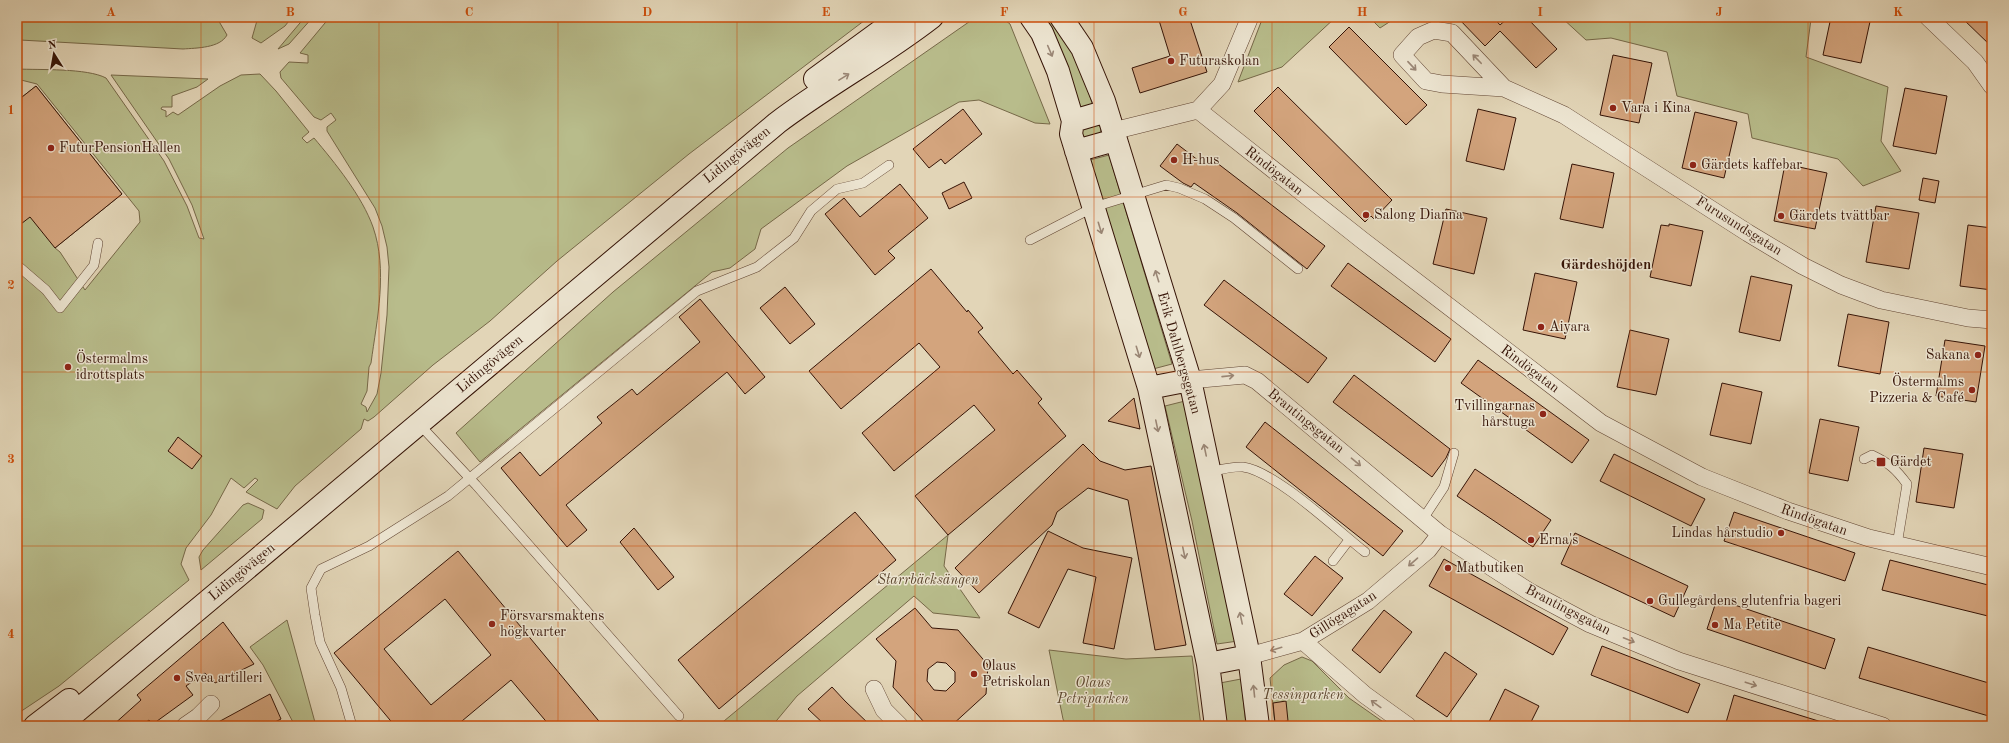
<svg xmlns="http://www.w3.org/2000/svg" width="2009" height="743" font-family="'Old Standard TT',serif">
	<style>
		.green { fill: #b8bc8b; stroke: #766848 }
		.building { fill: #d3a47d; stroke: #351306; fill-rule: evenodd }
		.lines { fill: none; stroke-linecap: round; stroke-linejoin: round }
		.lane-casing { stroke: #604432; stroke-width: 10 }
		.street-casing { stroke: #604432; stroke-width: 18 }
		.secondary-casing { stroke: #351306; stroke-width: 24 }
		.lane { stroke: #ece4d0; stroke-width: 9 }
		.street { stroke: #ece4d0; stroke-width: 17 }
		.secondary { stroke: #ece4d0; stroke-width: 22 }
		.oneway { stroke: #9a8675 }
		.grid { fill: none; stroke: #cd4e0b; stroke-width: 1; stroke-opacity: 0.55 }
		.poi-dot { fill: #8f2418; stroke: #ece4d0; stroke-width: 1.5 }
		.labels { text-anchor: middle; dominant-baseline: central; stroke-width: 3; stroke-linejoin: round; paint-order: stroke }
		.poi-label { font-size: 14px; fill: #351306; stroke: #ece4d0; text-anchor: start }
		.street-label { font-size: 14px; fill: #351306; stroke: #ece4d0 }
		.park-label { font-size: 14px; font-style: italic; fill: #5c462e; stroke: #ece4d0 }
		.neighbourhood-label { font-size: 15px; font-weight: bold; fill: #351306; stroke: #ece4d0 }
		.neatline { fill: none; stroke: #cd4e0b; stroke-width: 1.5 }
		.grid-label { font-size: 13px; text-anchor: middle; font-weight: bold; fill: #cd4e0b }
	</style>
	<rect width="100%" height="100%" fill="#e2d5b7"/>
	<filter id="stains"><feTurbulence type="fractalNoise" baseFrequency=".005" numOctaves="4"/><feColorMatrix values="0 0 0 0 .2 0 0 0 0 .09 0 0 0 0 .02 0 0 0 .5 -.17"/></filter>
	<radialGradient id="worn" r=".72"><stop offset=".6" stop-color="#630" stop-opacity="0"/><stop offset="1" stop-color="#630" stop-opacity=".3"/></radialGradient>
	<path class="green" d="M17,17H219L217,18L227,35C220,48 197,48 183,49L20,40H17Z
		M258,17H292L285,26L261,43L252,38Z
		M305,17H313L289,44L278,49Z
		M330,17H869L689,154L557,261L490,321L433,365L374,417L368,421L364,419L361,429L295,486L277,509L246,492L258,480L255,478L244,488L231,478L211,515L186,548L181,564L189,580L59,686L17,714V101L36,86L122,194L55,248L60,252L85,290L140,222L139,211L37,84L17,79V69C40,70 87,68 106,78L164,161L187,206L199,238L204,239L192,205L169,159L111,75L208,79L197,87L172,96V107H162L161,109L166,111V117L173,112L178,115L220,86L241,75L260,74L276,91L309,132L302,138L307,143L314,138C335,163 362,196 373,227C388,270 377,319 371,363L369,367L367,391L361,404L366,407L367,412L377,394L381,373L387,315L389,267L387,247L382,226L375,208L327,131V127L336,120L331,113L321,120L314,117L281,78L280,72L289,62L308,63V55L300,53Z
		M976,17H1001L1010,24L1050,124L1035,123L979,100L959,102L847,166L761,229L755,249L730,268L712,272L480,462L456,433L613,292L788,148Z
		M1037,17H1050C1071,45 1083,73 1093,106L1074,112Z
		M1263,17H1336L1282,67L1238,82Z
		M1369,17H1397L1380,28Z
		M1561,17H1805L1811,19L1806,57L1888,87L1881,141L1901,171L1863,186L1838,159L1752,138L1748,114L1677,96L1667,52L1611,38L1586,40Z
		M1097,123L1101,128L1100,134L1083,138L1080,130Z
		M1109,155L1172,364L1153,369L1090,160Z
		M1185,401L1238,641L1217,644L1192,521L1165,406Z
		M248,503L264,510L262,519L201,570L199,557L203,550L243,505Z
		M948,535L944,566L980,618L933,613L914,596L797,696L772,726H718Z
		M287,620L316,726H295L263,665L250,647Z
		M1049,650L1126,659L1192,656L1201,726H1066L1063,719Z
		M1302,657L1312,661L1349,698L1389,726H1275L1270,678L1284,665Z
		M1241,679L1246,726H1225L1220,683Z"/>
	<path class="building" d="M1158,17H1189L1207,72L1140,93L1132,68L1170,56Z
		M1457,17H1493L1500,25L1509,17H1526L1557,49L1536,68L1500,31L1485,46Z
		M1831,17H1871L1861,63L1823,55Z
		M1961,17H1992V47Z
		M1349,27L1427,105L1406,125L1329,47Z
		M1613,55L1652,63L1639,123L1600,115Z
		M36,86L122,194L55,248L30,217L17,227V101Z
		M1278,87L1392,200L1374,219L1371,216L1365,222L1254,111Z
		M1905,88L1947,96L1936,154L1893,146Z
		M963,109L982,134L945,164L941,159L929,168L913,149Z
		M1478,109L1516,118L1504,170L1466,161Z
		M1695,112L1737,122L1724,178L1682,168Z
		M1177,144L1203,164L1208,156L1325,246L1307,269L1237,213L1194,183L1191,187L1183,183L1160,166Z
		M1572,164L1614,173L1603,228L1560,219Z
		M1785,164L1827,173L1815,229L1774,221Z
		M1923,178L1939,181L1935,203L1919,200Z
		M964,182L972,198L949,209L942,193Z
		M900,184L928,218L888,251L895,258L875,275L825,214L844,198L860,217Z
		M1876,206L1919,213L1909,269L1866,262Z
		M1446,209L1487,218L1474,274L1433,264Z
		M1669,224L1703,231L1691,286L1650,277L1661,225L1669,226Z
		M1968,225L1992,228V290L1960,286Z
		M1348,263L1451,339L1435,362L1331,286Z
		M931,269L967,312L968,310L983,328L978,332L1013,374L1017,370L1042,399L1038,403L1066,436L948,535L915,496L995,430L974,405L894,471L862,433L940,367L919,343L841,409L809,371Z
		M1535,273L1577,282L1565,339L1523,330Z
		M1751,276L1792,285L1780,341L1739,332Z
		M1224,280L1327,358L1308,383L1204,305Z
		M785,287L815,324L790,344L760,308Z
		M700,299L765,377L745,394L727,372L566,505L587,530L567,547L501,468L520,452L540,476L602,423L597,417L632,389L637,395L700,342L679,317Z
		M1848,314L1889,322L1880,374L1838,366Z
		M1630,330L1669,339L1656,395L1617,387Z
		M1945,340L1985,346L1976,402L1936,396Z
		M1478,360L1589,440L1572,463L1461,383Z
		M1354,375L1450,449L1446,458L1432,477L1333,402Z
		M1722,383L1762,392L1751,444L1710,435Z
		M1134,398L1140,429L1108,421Z
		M1820,419L1859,427L1848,481L1809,473Z
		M1265,422L1403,531L1383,556L1246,447Z
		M178,437L202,456L192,469L168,451Z
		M1083,444L1100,461L1125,470L1151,466L1186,645L1155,650L1128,500L1088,488L1057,512L1052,525L979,593L955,568Z
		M1924,448L1963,454L1954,508L1916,502Z
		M1614,454L1705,499L1691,526L1600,481Z
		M1475,469L1551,520L1533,547L1457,496Z
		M855,512L896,560L719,709L678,660Z
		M1734,512L1855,553L1845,581L1724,541Z
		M634,528L674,577L658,590L620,542Z
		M1048,531L1083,548L1132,558L1114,649L1083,643L1096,577L1068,569L1039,628L1008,613Z
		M1575,533L1688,586L1674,617L1561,564Z
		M458,551L603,726H550L511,680L456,726H395L334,653ZM445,599L491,655L431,705L384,649Z
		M1315,556L1343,578L1312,616L1284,594Z
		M1444,559L1568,628L1553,655L1429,586Z
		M1890,560L1992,586V617L1882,590Z
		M1717,599L1835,639L1825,669L1707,629Z
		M915,608L932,628L958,630L988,665L986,694L951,726L924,722L893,687L896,661L876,639ZM937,662L946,663L955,672V682L946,691L934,690L927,681L928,669Z
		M1384,610L1412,632L1380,673L1352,650Z
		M223,622L254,664L215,683L205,673L186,686L193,695L153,724L149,720L141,726H112L141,700L137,695Z
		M1602,646L1700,684L1688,713L1591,675Z
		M1868,647L1992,684V717L1859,678Z
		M1445,652L1477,674L1447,717L1416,696Z
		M832,687L845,701L871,726H826L808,709Z
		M1505,689L1539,706L1529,726H1487Z
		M270,694L281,719L267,726H211Z
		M1734,695L1825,723L1824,726H1725Z
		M1286,701L1288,721L1275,723L1273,703Z"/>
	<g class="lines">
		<g class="lane-casing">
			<path id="lane" d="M1030,240L1094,207L1166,185L1179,188L1205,199L1234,218L1298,269
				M17,265L46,290L60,308L94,265L98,243
				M1992,401V398
				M419,424L476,485L679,716
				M1864,459L1872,455C1889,463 1896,469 1907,484L1897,545
				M1209,472C1219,470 1232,466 1243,467C1275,471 1337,530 1365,552
				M1423,519L1444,487L1454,453
				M1333,561L1349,540
				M352,726L341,688L320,642L315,615L311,588L321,569L369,546L448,496L697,291L757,267L794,238L811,211L837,189L863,183L889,165"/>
		</g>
		<g class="street-casing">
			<path id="street" d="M1928,17L1975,62L1992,86
				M1504,88L1452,33L1434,30L1418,37L1402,55L1426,81L1442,84L1504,88L1564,115L1748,233L1803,266L1841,285L1881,300L1968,318L1992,320
				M1198,110L1222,84L1250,17
				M1113,131L1198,110L1362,240L1601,423L1702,477L1788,511L1869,538L1992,567
				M1190,380L1245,375L1257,381L1440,534L1530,592L1590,624L1679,661L1883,726
				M1303,641L1365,695L1408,726
				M1249,656L1303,641L1368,601L1428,550L1440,534
				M874,689L884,710L900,726
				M185,726L198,717L211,704"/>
		</g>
		<g class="secondary-casing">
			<path id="secondary" d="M1031,17L1042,33L1058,71L1073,121L1071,134L1149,388L1208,664L1216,726
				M1061,17L1082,48L1104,101L1190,380L1249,656L1258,726
				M815,79L900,17
				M1073,121L1107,111
				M1076,151L1115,140
				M1149,388L1190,380
				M1208,664L1249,656
				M35,726L69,700
				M59,726L777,123C827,85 882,56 932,17"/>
		</g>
		<use href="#lane" class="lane"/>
		<use href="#street" class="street"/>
		<use href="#secondary" class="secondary"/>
	</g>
	<defs><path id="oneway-shaft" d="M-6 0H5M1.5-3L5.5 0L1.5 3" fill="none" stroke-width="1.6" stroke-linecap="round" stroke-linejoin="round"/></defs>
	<g class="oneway">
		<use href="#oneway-shaft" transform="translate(1050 51) rotate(67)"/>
		<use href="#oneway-shaft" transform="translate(1477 59) rotate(-134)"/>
		<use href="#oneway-shaft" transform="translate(1412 66) rotate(47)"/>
		<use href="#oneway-shaft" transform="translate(844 77) rotate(-32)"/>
		<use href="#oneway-shaft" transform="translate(1100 228) rotate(73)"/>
		<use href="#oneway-shaft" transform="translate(1157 276) rotate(-107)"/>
		<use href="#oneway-shaft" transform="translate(1138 352) rotate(73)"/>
		<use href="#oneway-shaft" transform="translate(1228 376) rotate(-6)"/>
		<use href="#oneway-shaft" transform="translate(1157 426) rotate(78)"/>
		<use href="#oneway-shaft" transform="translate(1205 450) rotate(-102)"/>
		<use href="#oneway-shaft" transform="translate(1356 462) rotate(40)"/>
		<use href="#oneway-shaft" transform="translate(1184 553) rotate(78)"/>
		<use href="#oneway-shaft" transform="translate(1413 562) rotate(139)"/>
		<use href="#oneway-shaft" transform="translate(1241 618) rotate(-102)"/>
		<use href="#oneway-shaft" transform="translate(1629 640) rotate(22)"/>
		<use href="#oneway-shaft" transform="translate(1276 649) rotate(163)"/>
		<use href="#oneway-shaft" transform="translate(1751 684) rotate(18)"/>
		<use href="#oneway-shaft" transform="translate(1254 691) rotate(-96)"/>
		<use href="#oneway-shaft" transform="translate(1376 704) rotate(-144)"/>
	</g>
	<path class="grid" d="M201,17V726M379,17V726M558,17V726M737,17V726M915,17V726M1094,17V726M1272,17V726M1451,17V726M1630,17V726M1808,17V726M17,197H1992M17,372H1992M17,546H1992"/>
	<g class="poi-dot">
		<circle cx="1171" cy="61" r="4"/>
		<circle cx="1613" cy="108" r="4"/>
		<circle cx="51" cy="148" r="4"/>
		<circle cx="1174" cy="160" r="4"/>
		<circle cx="1693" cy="165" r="4"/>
		<circle cx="1366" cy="215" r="4"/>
		<circle cx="1781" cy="216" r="4"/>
		<circle cx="1541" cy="327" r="4"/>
		<circle cx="1978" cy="355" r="4"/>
		<circle cx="68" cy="367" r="4"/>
		<circle cx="1972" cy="390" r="4"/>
		<circle cx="1543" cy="414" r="4"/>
		<rect x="1876" y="457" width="10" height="10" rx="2"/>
		<circle cx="1781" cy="533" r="4"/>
		<circle cx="1531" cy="540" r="4"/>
		<circle cx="1448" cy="568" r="4"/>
		<circle cx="1650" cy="601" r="4"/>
		<circle cx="492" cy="624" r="4"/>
		<circle cx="1715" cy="625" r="4"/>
		<circle cx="974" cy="674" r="4"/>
		<circle cx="177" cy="678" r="4"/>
	</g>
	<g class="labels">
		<g class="poi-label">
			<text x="1179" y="61">Futuraskolan</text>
			<text x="1621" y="108">Vara i Kina</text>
			<text x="59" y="148">FuturPensionHallen</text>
			<text x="1182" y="160">H-hus</text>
			<text x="1701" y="165">Gärdets kaffebar</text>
			<text x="1374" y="215">Salong Dianna</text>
			<text x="1789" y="216">Gärdets tvättbar</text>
			<text x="1549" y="327">Aiyara</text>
			<text x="1970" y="355" text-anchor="end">Sakana</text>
			<text x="76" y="359">Östermalms<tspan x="76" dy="16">idrottsplats</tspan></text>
			<text x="1964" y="382" text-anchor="end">Östermalms<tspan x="1964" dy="16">Pizzeria &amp; Café</tspan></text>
			<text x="1535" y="406" text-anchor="end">Tvillingarnas<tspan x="1535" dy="16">hårstuga</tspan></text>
			<text x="1890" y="462">Gärdet</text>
			<text x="1773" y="533" text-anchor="end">Lindas hårstudio</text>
			<text x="1539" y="540">Erna's</text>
			<text x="1456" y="568">Matbutiken</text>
			<text x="1658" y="601">Gullegårdens glutenfria bageri</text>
			<text x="500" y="616">Försvarsmaktens<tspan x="500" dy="16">högkvarter</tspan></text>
			<text x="1723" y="625">Ma Petite</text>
			<text x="982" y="666">Olaus<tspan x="982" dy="16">Petriskolan</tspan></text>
			<text x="185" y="678">Svea artilleri</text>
		</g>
		<g class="street-label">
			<text transform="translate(737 155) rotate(-39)">Lidingövägen</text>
			<text transform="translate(1274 171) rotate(38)">Rindögatan</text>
			<text transform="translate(1739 226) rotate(32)">Furusundsgatan</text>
			<text transform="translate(1179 353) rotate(74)">Erik Dahlbergsgatan</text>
			<text transform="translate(490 364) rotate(-40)">Lidingövägen</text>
			<text transform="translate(1530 369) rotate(37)">Rindögatan</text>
			<text transform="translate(1306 421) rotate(39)">Brantingsgatan</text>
			<text transform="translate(1814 520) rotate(19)">Rindögatan</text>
			<text transform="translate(242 572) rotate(-40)">Lidingövägen</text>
			<text transform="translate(1568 610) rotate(27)">Brantingsgatan</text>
			<text transform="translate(1343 615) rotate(-33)">Gillögagatan</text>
		</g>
		<g class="park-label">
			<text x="928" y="580">Starrbäcksängen</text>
			<text x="1093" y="683">Olaus<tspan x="1093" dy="16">Petriparken</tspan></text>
			<text x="1303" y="695">Tessinparken</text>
		</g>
		<g class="neighbourhood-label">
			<text x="1606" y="265">Gärdeshöjden</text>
		</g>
	</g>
	<rect width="2009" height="743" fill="none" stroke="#e2d5b7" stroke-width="44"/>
	<g transform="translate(54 54) rotate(349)" stroke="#ece4d0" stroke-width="3" paint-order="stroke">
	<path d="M0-3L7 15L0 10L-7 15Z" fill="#351306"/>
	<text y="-6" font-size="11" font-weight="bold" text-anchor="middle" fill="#351306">N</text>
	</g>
	<rect x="22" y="22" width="1965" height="699" class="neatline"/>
	<g class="grid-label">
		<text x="111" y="16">A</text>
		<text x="290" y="16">B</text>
		<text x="469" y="16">C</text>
		<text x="647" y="16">D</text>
		<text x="826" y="16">E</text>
		<text x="1004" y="16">F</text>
		<text x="1183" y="16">G</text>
		<text x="1362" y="16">H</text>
		<text x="1540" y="16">I</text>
		<text x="1719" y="16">J</text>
		<text x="1898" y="16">K</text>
		<text x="11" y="114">1</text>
		<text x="11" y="289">2</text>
		<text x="11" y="463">3</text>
		<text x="11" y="638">4</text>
	</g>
	<rect width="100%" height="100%" filter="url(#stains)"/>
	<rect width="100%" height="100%" fill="url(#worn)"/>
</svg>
